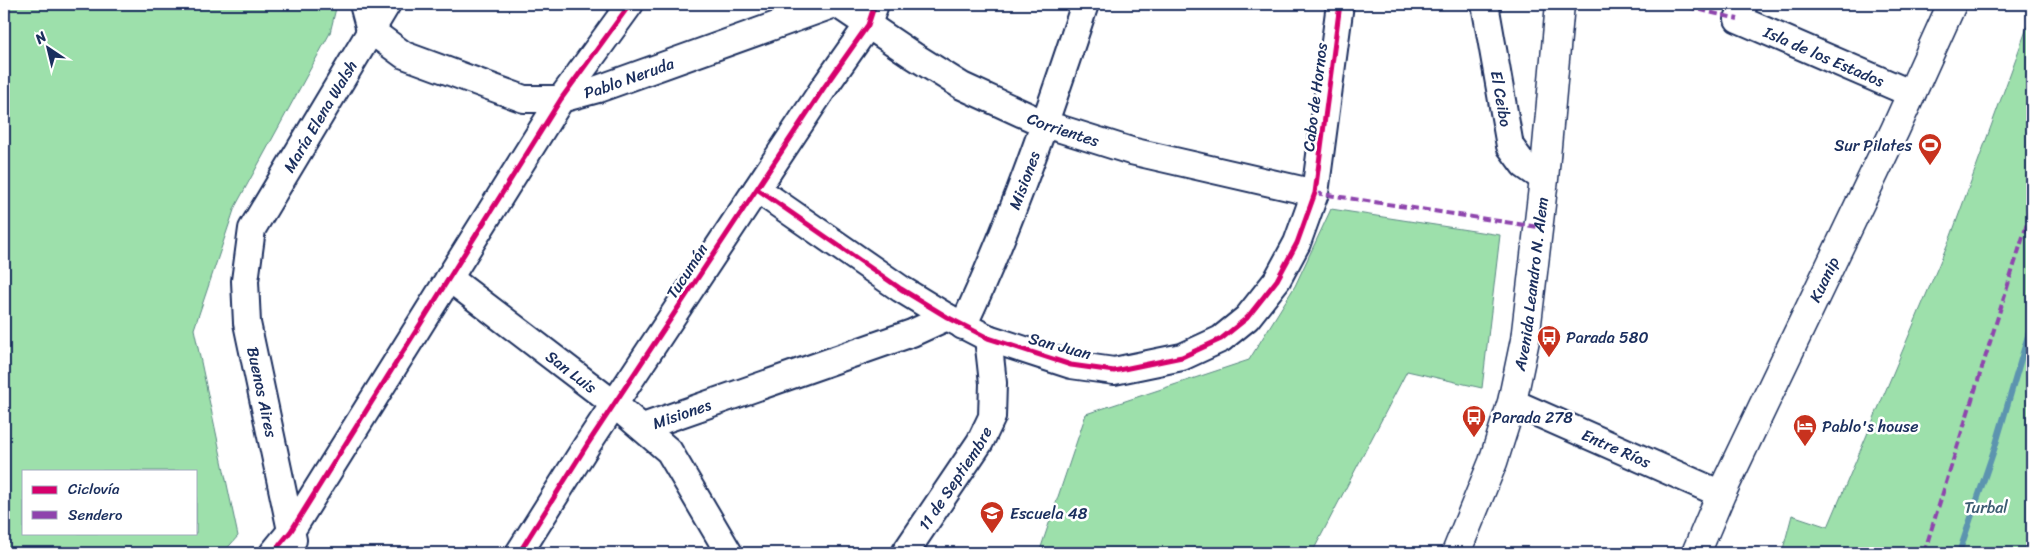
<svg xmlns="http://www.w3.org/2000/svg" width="2036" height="557" font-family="Sriracha,sans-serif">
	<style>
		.green { fill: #9de0ab; stroke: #5c8884; fill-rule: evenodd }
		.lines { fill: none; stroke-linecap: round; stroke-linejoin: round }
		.stream { stroke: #5c94af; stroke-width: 6 }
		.minor-casing { stroke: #1b2f5e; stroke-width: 30 }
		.major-casing { stroke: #1b2f5e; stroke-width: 31 }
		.highway-casing { stroke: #1b2f5e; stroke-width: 31 }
		.minor { stroke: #fff; stroke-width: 26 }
		.major { stroke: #fff; stroke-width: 28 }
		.highway { stroke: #fff; stroke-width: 28 }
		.quiet { stroke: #8e44ad; stroke-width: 4; stroke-dasharray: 8 4; stroke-linecap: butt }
		.cycleway-casing { stroke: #fff; stroke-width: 8 }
		.cycleway { stroke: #d6006c; stroke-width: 5 }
		.labels { text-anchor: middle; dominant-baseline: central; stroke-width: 5; stroke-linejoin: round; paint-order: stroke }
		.street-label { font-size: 16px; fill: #1b2f5e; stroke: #fff }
		.poi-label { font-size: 16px; fill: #1b2f5e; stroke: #fff; text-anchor: start }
		.park-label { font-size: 16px; fill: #3c5b71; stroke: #fff }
	</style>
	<rect width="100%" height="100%" fill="#fff"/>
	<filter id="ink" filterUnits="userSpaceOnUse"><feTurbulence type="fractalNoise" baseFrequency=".02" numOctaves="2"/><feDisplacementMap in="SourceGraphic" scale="10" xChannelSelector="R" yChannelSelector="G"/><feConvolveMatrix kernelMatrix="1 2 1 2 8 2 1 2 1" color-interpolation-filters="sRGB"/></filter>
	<g filter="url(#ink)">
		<path class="green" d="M4,4H337L330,33L235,207L194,329L238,536L223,553H4ZM24,471H196V533H24Z
			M2032,14V553H1782L1792,515L1828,527L1951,236Z
			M1331,209L1500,235L1482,388L1407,371L1312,553H1039L1086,414L1249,360L1295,286Z"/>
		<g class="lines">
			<path class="stream" d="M1959,553L1995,447L2032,322"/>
			<g class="minor-casing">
				<g id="minor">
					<path id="s1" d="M363,4L370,30L404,55L524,99H561L598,89L835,4"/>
					<path id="s2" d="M837,4L914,56L962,86L1045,124L1131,151L1315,193"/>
					<path id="s3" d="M1485,4L1510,146L1524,165L1544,179"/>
					<path id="s4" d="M1744,4L1738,19L1912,94"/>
					<path d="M757,189L901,289L947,317L988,338L1071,365L1114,371L1182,357L1221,339L1247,318L1277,280L1297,243L1315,193L1340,4"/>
					<path id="s5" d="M449,278L614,404L669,451L729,553"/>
					<path id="s6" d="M963,326C1012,222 1049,113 1085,4"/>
					<path id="s7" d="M1512,402L1721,494"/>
					<path id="s8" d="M643,427L912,333L947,317"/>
					<path id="s9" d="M293,540L247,323L245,281L252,229L387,4"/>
					<path d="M273,553L291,531L561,99L630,4"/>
					<path d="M519,553L587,445L825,86L868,25L875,4"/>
					<path id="s10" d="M905,553L980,442L992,417L993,383L988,338"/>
				</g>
			</g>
			<g class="major-casing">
				<g id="major">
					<path id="s11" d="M1696,553L1721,494L1895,130L1952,4"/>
				</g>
			</g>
			<g class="highway-casing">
				<g id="highway">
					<path id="s12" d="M1456,553L1493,462L1512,402L1525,340L1544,179L1560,4"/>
				</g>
			</g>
			<use href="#minor" class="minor"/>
			<use href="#major" class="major"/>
			<use href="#highway" class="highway"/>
			<path class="quiet" d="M1676,4L1738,19
				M1315,193L1538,227
				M1924,553L2032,208"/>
			<g class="cycleway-casing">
				<path id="cycleway" d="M757,189L901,289L947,317L988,338L1071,365L1114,371L1182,357L1221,339L1247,318L1277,280L1297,243L1315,193L1340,4
					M273,553L291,531L561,99L630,4
					M519,553L587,445L825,86L868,25L875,4"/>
			</g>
			<use href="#cycleway" class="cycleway"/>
		</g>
	</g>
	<defs>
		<g id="stadium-pin" transform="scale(1.25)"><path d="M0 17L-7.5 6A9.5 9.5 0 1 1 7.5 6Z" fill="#c8321e" stroke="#fff"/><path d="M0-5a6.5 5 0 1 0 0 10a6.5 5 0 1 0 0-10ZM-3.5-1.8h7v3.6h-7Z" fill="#fff"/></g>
		<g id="bus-pin" transform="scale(1.25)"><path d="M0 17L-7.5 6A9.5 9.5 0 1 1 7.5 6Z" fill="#c8321e" stroke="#fff"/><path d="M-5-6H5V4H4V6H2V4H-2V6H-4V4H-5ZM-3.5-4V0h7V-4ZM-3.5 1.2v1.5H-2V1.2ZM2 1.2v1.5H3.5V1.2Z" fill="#fff"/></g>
		<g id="hotel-pin" transform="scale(1.25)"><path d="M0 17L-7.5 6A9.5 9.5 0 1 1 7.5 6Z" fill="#c8321e" stroke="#fff"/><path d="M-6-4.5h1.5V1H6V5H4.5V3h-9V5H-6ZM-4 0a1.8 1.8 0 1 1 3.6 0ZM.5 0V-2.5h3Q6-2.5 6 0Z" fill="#fff"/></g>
		<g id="school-pin" transform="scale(1.25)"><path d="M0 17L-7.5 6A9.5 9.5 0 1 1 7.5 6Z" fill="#c8321e" stroke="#fff"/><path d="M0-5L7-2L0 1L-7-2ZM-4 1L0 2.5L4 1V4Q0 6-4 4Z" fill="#fff"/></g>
	</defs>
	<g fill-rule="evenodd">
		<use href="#stadium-pin" x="1930" y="145"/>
		<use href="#bus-pin" x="1549" y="337"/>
		<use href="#bus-pin" x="1474" y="417"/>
		<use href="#hotel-pin" x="1805" y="426"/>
		<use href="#school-pin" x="992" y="513"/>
	</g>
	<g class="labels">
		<g class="street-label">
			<text stroke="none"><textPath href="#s4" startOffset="110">Isla de los Estados</textPath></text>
			<text stroke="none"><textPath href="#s1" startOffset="305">Pablo Neruda</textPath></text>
			<text transform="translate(1315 97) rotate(-83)">Cabo de Hornos</text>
			<text stroke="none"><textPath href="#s3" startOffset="96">El Ceibo</textPath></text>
			<text stroke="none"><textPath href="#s9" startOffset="448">María Elena Walsh</textPath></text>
			<text stroke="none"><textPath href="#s2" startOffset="260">Corrientes</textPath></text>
			<text stroke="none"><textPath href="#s6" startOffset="158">Misiones</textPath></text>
			<text transform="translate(687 271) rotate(-57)">Tucumán</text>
			<text stroke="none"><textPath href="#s11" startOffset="302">Kuanip</textPath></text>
			<text stroke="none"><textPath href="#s12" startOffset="281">Avenida Leandro N. Alem</textPath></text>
			<text transform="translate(1060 346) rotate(15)">San Juan</text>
			<text stroke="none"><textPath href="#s5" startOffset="154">San Luis</textPath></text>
			<text transform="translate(262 392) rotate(78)">Buenos Aires</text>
			<text stroke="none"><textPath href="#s8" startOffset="41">Misiones</textPath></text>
			<text stroke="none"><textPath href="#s7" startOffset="114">Entre Ríos</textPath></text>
			<text stroke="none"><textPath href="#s10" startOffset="90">11 de Septiembre</textPath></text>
		</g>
		<g class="poi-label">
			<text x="1912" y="145" text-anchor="end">Sur Pilates</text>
			<text x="1566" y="337">Parada 580</text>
			<text x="1492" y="417">Parada 278</text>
			<text x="1822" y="426">Pablo's house</text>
			<text x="1010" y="513">Escuela 48</text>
		</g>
		<g class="park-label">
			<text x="1986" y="507">Turbal</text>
		</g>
	</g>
	<rect width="2036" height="557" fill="none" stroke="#fff" stroke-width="20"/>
	<rect x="10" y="10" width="2016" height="537" fill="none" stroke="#1b2f5e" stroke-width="2" filter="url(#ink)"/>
	<rect x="22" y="470" width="175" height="65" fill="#ffffff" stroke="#a4acbf"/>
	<rect x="32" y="486" width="25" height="8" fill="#d6006c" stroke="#a4acbf"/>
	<text x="68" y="494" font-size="15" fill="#1b2f5e">Ciclovía</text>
	<rect x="32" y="511" width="25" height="8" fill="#8e44ad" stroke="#a4acbf"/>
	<text x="68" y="520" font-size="15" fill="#1b2f5e">Sendero</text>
	<g transform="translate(48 48) rotate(325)" stroke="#ffffff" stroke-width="4" paint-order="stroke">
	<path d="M0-4L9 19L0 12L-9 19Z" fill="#1b2f5e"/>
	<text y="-8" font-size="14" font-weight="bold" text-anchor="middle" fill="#1b2f5e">N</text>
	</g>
</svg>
